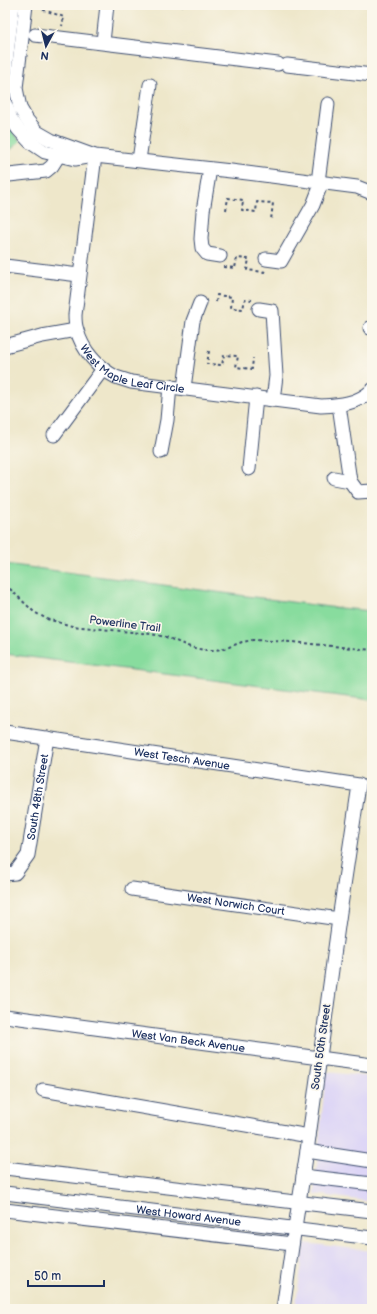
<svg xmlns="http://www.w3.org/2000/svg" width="377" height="1314" font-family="'Balsamiq Sans',sans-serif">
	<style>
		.built { fill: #ddd5f6 }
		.green { fill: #88dc9e; stroke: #52867e }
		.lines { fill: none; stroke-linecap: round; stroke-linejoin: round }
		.minor-casing { stroke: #3b4b6e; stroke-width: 15 }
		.path { stroke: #3b4b6e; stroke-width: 2; stroke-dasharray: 3 3; stroke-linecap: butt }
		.minor { stroke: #fff; stroke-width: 13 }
		.labels { text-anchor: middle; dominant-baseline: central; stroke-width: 3.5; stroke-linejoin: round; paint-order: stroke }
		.street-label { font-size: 11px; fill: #1b2f5e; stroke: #fbf7ec }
	</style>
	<rect width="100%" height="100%" fill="#fbf7ec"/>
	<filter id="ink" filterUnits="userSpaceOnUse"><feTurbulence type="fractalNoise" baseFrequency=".025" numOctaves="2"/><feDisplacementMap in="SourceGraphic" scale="8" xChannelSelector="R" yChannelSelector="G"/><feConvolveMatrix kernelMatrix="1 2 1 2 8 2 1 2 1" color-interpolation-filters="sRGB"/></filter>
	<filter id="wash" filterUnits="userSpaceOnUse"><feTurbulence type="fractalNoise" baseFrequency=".012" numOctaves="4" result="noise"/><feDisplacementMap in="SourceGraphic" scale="16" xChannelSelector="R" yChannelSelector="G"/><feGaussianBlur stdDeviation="0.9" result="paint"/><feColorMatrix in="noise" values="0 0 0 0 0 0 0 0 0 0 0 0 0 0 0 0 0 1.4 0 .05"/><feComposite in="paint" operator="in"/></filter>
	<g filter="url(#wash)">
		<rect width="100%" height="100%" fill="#eee7ca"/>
		<path class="built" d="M326,1072L372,1077V1202L314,1194Z
			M305,1243L372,1251V1309H295Z"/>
		<path class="green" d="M5,120L20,141L5,155Z
			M5,564L329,607L372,611V700L5,654Z"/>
	</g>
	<g filter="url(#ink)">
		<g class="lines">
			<g class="minor-casing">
				<g id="minor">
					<path d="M26,5L16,88L20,108L27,120L37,132L51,140L95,156L231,171L357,187L372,193"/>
					<path d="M35,35L278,64"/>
					<path d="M103,42L107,5"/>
					<path d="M287,65L372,75"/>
					<path d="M5,70L13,5"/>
					<path d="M5,103L11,119L18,129L30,142L45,152L75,159L93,156"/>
					<path id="s1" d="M95,156L75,315C75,320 75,325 77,330C82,350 98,368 116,377C121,379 126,380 131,382L321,406C339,405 358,404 372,390"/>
					<path d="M139,160L150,85"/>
					<path d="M210,169L203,211L201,239L202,248L207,254L220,256"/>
					<path d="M9,175L46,171L52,166L59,155"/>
					<path d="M318,182L328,104"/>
					<path d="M266,259L281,261L313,205L322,182"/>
					<path d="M5,266L79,275"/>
					<path d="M259,309L272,311L276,376L273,400"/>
					<path d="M370,328H372"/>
					<path d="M5,346L42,336L76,330"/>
					<path d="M184,388L193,321L200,303"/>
					<path d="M339,405L350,481L358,492L372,491"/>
					<path d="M54,435L103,369"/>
					<path d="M161,452L167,420L170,386"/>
					<path d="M249,469L256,397"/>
					<path d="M334,478L350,481"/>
					<path id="s2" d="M5,732L359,785L339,919L307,1151L293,1240L283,1309"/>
					<path id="s3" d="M5,874L15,873L28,855L47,738"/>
					<path id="s4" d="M132,889L339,919"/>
					<path id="s5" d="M5,1016L372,1065"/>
					<path d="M43,1090L309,1136"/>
					<path d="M307,1151L372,1161"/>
					<path d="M5,1168L372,1211"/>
					<path d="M303,1176L372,1184"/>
					<path id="s6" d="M5,1193L372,1238"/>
					<path d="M5,1210L292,1244"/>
				</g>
			</g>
			<path class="path" d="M39,5L44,10L64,17L62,26
				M180,5L185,6
				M226,210L228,198L243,200L242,210L256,212L257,202L273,203L271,220
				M224,267L235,268L237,258L249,259L247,270L264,272L265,270
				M216,302L217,295L232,297L231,308L243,309L245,299L252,300
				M209,351L207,364L222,365L224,355L238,356L236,367L252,369L253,358
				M5,585L9,588L34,612L47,619L72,626L151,634L166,637L190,647L204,650H216L229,647L242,642L253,640L292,642L372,650"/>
			<use href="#minor" class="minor"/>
		</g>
	</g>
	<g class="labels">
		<g class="street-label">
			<text stroke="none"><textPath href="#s1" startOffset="250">West Maple Leaf Circle</textPath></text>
			<text transform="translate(125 624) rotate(7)">Powerline Trail</text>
			<text stroke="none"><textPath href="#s2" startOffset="179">West Tesch Avenue</textPath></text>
			<text stroke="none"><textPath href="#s3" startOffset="91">South 48th Street</textPath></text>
			<text stroke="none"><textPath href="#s4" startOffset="105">West Norwich Court</textPath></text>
			<text stroke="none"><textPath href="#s5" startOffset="185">West Van Beck Avenue</textPath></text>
			<text transform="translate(321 1047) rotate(-82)">South 50th Street</text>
			<text stroke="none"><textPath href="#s6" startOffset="185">West Howard Avenue</textPath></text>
		</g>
	</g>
	<rect width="377" height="1314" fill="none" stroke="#fbf7ec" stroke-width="20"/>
	<g transform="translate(46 46) rotate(187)" stroke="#fbf7ec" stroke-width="3" paint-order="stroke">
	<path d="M0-3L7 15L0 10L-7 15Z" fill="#1b2f5e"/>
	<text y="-6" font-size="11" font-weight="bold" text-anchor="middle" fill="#1b2f5e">N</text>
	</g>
	<path d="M28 1280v6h76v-6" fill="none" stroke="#1b2f5e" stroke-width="2"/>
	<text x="34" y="1280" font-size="12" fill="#1b2f5e" stroke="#fbf7ec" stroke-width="3" paint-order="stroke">50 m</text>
</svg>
